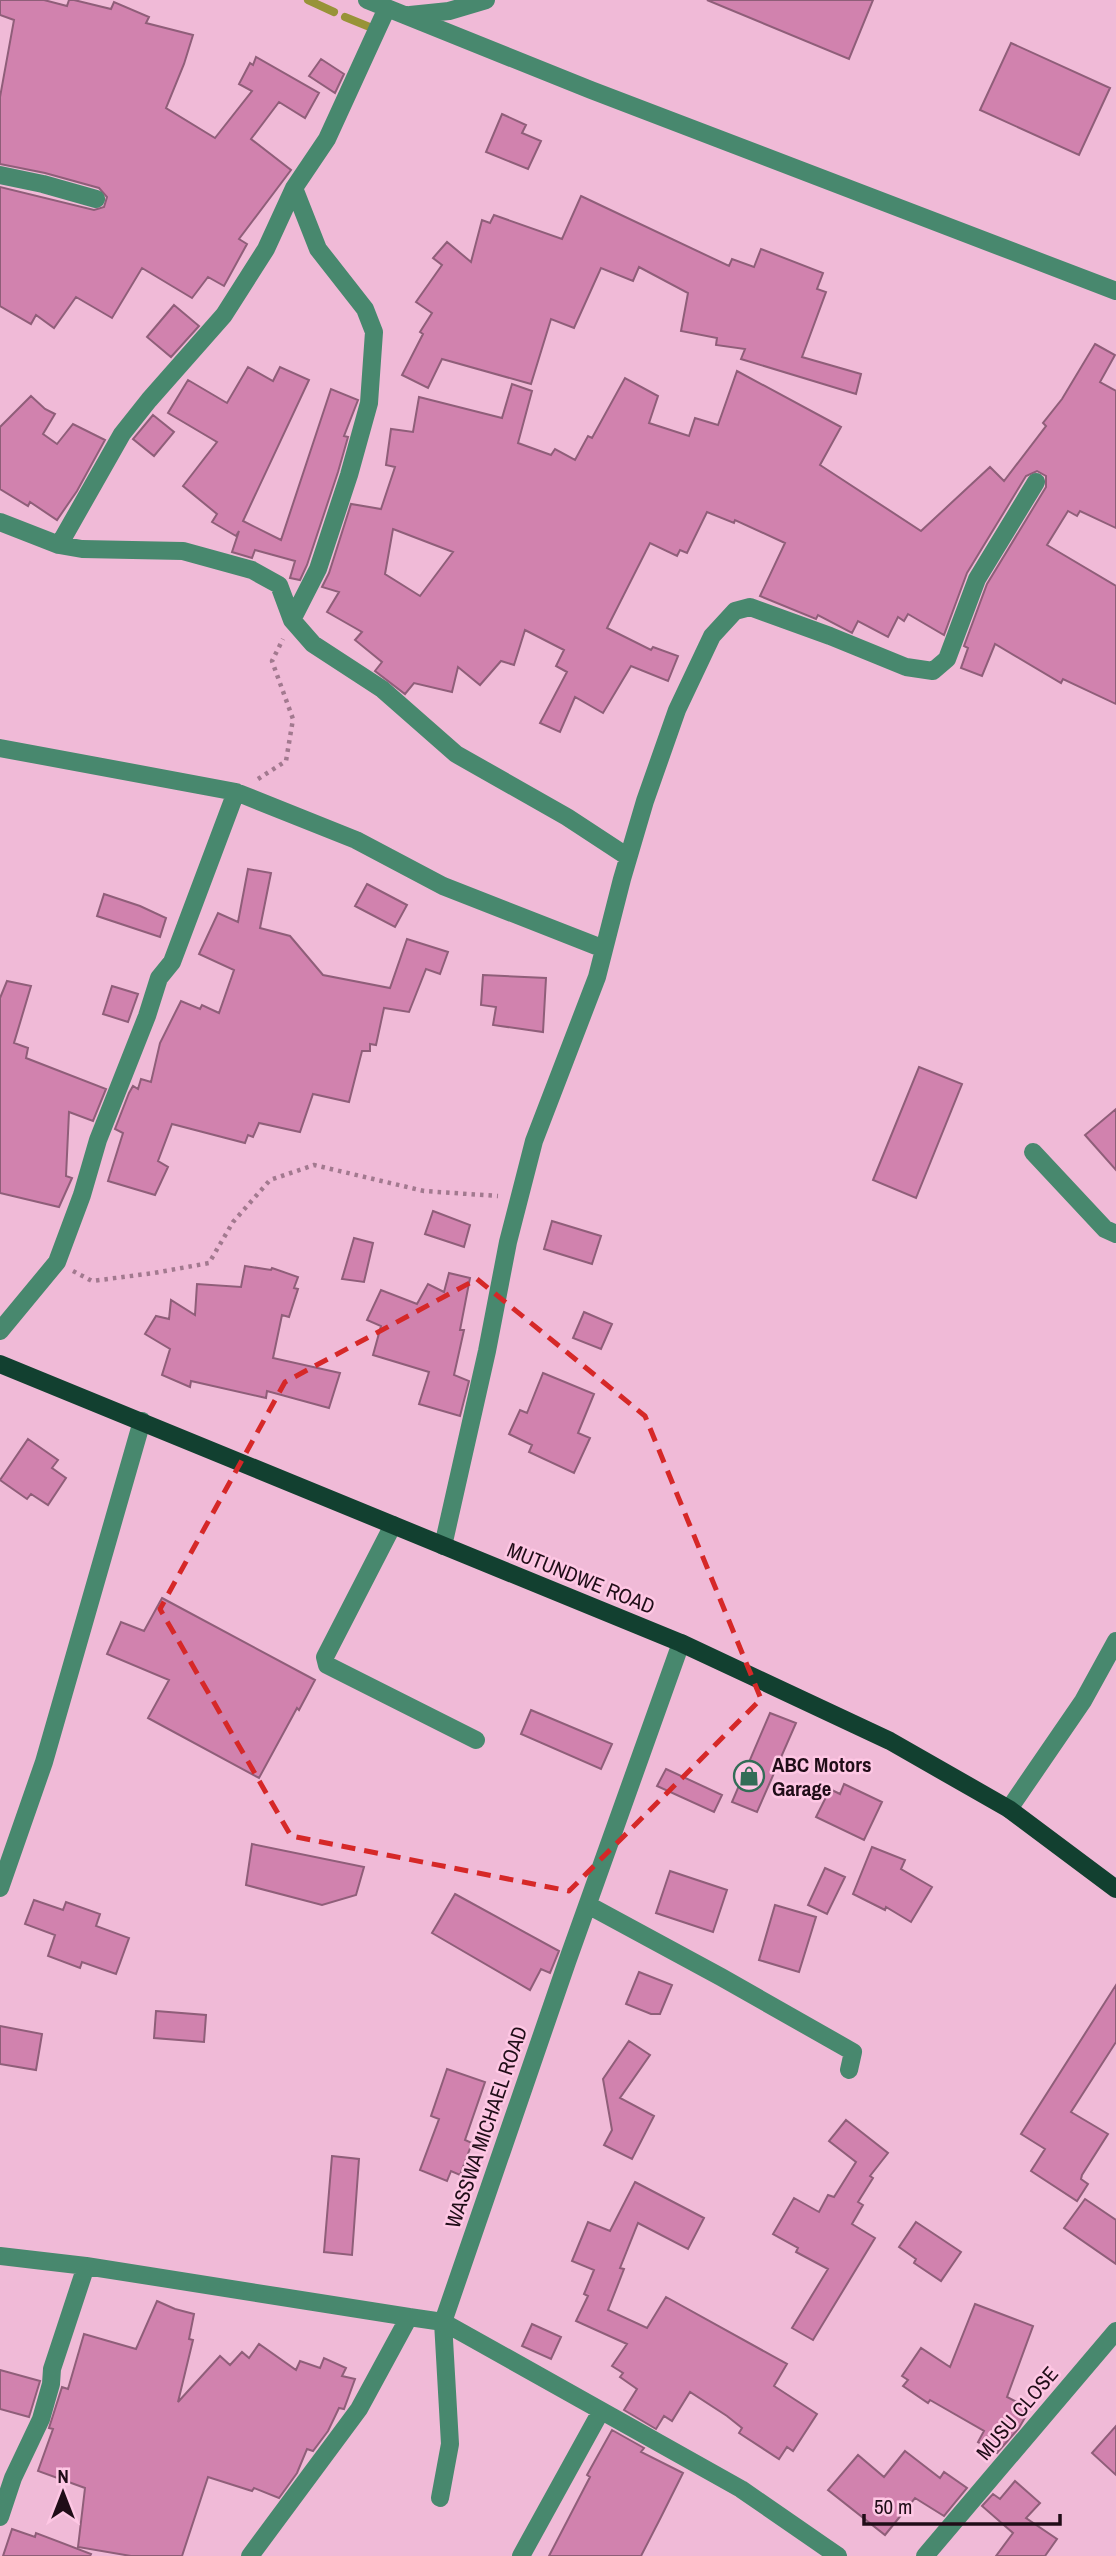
<svg xmlns="http://www.w3.org/2000/svg" width="1116" height="2556" font-family="'Archivo Narrow',sans-serif">
	<style>
		.lines { fill: none; stroke-linecap: round; stroke-linejoin: round }
		.stream { stroke: #989338; stroke-width: 8 }
		.building { fill: #d182ae; stroke: #8f5e79; stroke-width: 2; fill-rule: evenodd }
		.path { stroke: #a2798f; stroke-width: 4.5; stroke-dasharray: 3.5 5; stroke-linecap: butt }
		.minor { stroke: #48886e; stroke-width: 18 }
		.major { stroke: #124030; stroke-width: 18 }
		.marked { fill: none; stroke: #d62828; stroke-width: 5; stroke-dasharray: 14 9; stroke-linejoin: round }
		.labels { text-anchor: middle; dominant-baseline: central; stroke-width: 5; stroke-linejoin: round; paint-order: stroke }
		.street-label { font-size: 21px; fill: #200d18; stroke: #fec7e4 }
		.poi-label { font-size: 21px; font-weight: bold; fill: #200d18; stroke: #fec7e4; text-anchor: start }
	</style>
	<rect width="100%" height="100%" fill="#f0bad7"/>
	<g class="lines">
		<path class="stream" d="M308,0L334,12
			M345,17L377,30"/>
	</g>
	<path class="building" d="M0,0H44L67,6L69,0H74L111,9L114,2L149,17L146,23L193,35L184,64L166,108L215,138L252,91L239,84L250,63L253,65L256,57L319,93L305,118L279,102L251,139L291,170L239,239L247,244L224,286L208,277L192,298L142,268L112,318L76,297L54,328L36,315L31,324L0,306V187L94,210L104,207L107,197L99,188L45,173L0,164V97L14,20L0,15Z
		M707,0H873L849,59Z
		M1011,43L1110,88L1079,155L980,110Z
		M321,59L344,74L335,93L309,76Z
		M502,114L526,125L522,133L541,141L528,169L486,152Z
		M581,196L729,266L732,259L754,267L761,249L823,273L817,289L826,292L802,357L861,374L856,394L741,359L745,349L716,345L717,338L681,331L688,293L639,267L633,281L601,268L574,328L551,319L531,384L442,359L428,388L402,375L423,334L420,332L432,313L416,302L442,265L433,258L447,242L471,262L482,220L490,223L494,215L562,239Z
		M174,305L199,326L171,357L147,337Z
		M1095,344L1115,355L1100,382L1116,391V528L1080,511L1077,516L1068,511L1047,545L1116,586V704L1063,679L1061,683L995,644L982,676L961,668L968,648L964,646L987,584L1046,487V476L1037,471L1026,476L967,573L944,635L908,614L904,621L898,617L888,637L858,621L852,633L818,615L816,619L760,596L785,543L735,520L734,523L707,512L687,553L680,550L677,556L650,543L607,628L651,650L653,647L678,656L668,681L631,666L603,713L575,697L560,732L540,723L567,672L556,666L564,650L525,630L514,665L501,661L480,685L458,667L452,692L414,683L405,694L375,671L382,662L355,640L362,632L327,612L339,592L322,587L329,573L351,504L381,509L395,467L386,465L391,429L413,432L419,397L502,418L512,384L532,391L518,443L551,455L555,449L575,460L588,436L592,438L625,378L658,396L649,423L689,436L695,418L718,425L737,371L841,427L820,465L921,531L990,467L1004,481L1046,426L1043,423L1062,399ZM393,529L453,552L420,596L385,574Z
		M248,367L273,381L280,367L309,380L243,521L281,540L331,389L358,400L344,436L348,437L338,472L307,565L300,580L290,578L295,561L255,550L252,558L232,552L239,531L236,536L212,522L217,514L183,486L217,442L168,413L188,380L227,403Z
		M31,396L45,409L55,414L43,434L57,444L73,424L105,440L77,491L57,520L30,502L28,506L0,489V427Z
		M153,415L174,432L154,456L133,439Z
		M248,869L271,873L260,928L290,936L323,975L390,988L407,939L448,952L440,974L426,969L409,1012L384,1008L376,1045L370,1044V1051H362L349,1102L313,1094L300,1132L259,1123L253,1137L248,1135L245,1143L172,1124L158,1161L168,1167L155,1195L108,1181L123,1133L115,1129L129,1093L133,1086L138,1089L141,1079L151,1082L160,1043L181,1001L200,1009L202,1005L219,1013L234,970L199,954L218,913L238,922Z
		M367,884L407,905L395,927L355,906Z
		M104,894L140,906L166,918L160,937L97,916Z
		M483,975L546,978L543,1032L493,1025L496,1007L481,1005Z
		M7,981L31,986L14,1043L28,1048L26,1058L106,1089L93,1121L69,1112L66,1176L72,1178L59,1207L0,1193V998Z
		M112,986L138,994L128,1022L103,1014Z
		M919,1067L962,1084L916,1198L873,1180Z
		M1116,1109V1170L1085,1135Z
		M433,1211L470,1225L464,1247L425,1234Z
		M552,1221L601,1236L592,1264L544,1249Z
		M354,1238L373,1243L364,1282L342,1279Z
		M245,1266L271,1270L272,1268L298,1277L294,1288L298,1289L289,1317L282,1315L273,1358L340,1373L329,1408L267,1391L266,1398L191,1381L190,1387L162,1375L170,1349L145,1334L156,1316L169,1319L171,1300L195,1315L197,1284L241,1287Z
		M449,1273L470,1278L460,1330H464L454,1375L469,1381L460,1416L419,1404L429,1372L373,1355L381,1326L367,1320L381,1290L417,1304L428,1284L444,1292Z
		M584,1312L612,1324L601,1349L573,1338Z
		M543,1373L594,1394L578,1433L590,1438L574,1473L529,1452L532,1445L509,1434L520,1410L527,1413Z
		M28,1439L58,1460L52,1468L66,1478L48,1505L31,1494L27,1499L0,1480Z
		M162,1598L315,1680L299,1710L297,1708L259,1778L148,1718L169,1680L107,1654L121,1622L144,1631Z
		M531,1710L612,1744L601,1769L521,1734Z
		M770,1713L796,1723L757,1812L732,1802Z
		M666,1769L722,1795L714,1812L657,1786Z
		M844,1784L882,1802L864,1840L816,1817L830,1789L840,1794Z
		M252,1844L364,1867L356,1895L322,1905L246,1885Z
		M872,1847L905,1860L901,1869L932,1887L911,1922L886,1907L885,1910L853,1894Z
		M825,1868L845,1877L827,1914L808,1905Z
		M670,1871L727,1890L713,1932L656,1913Z
		M455,1894L559,1951L550,1973L541,1969L530,1990L432,1933Z
		M34,1900L63,1910L66,1902L100,1914L96,1926L129,1938L116,1974L82,1962L80,1968L48,1956L55,1935L25,1924Z
		M775,1905L816,1917L799,1972L759,1960Z
		M639,1972L672,1985L660,2014H651L626,2004Z
		M1116,1985V2042L1071,2112L1108,2134L1082,2175L1081,2179L1088,2184L1077,2201L1031,2171L1045,2149L1021,2134Z
		M156,2011L206,2015L204,2042L154,2038Z
		M0,2026L42,2034L36,2070L0,2064Z
		M629,2041L650,2055L620,2098L654,2116L632,2159L604,2145L612,2130L603,2079Z
		M447,2069L485,2082L465,2140L472,2143L460,2175L451,2171L447,2181L420,2170L439,2119L431,2116Z
		M846,2120L888,2153L870,2176L873,2178L858,2202L863,2205L852,2224L875,2238L813,2340L792,2328L828,2269L796,2252L798,2248L773,2234L794,2198L819,2212L828,2195L834,2197L856,2162L829,2141Z
		M332,2156L359,2159L352,2255L324,2252Z
		M635,2182L704,2218L688,2249L638,2223L620,2268L624,2269L608,2310L647,2328L666,2297L787,2364L774,2386L817,2414L793,2451L787,2447L779,2459L739,2433L742,2428L727,2416L690,2392L672,2421L664,2416L656,2429L624,2410L637,2389L620,2377L623,2373L612,2366L627,2344L576,2321L588,2296L584,2294L594,2270L572,2261L588,2222L610,2231Z
		M1085,2199L1116,2220V2264L1064,2228Z
		M916,2222L961,2252L941,2281L914,2263L916,2259L899,2247Z
		M157,2301L175,2309L194,2314L189,2339L193,2340L178,2402L220,2356L230,2365L242,2352L249,2358L259,2344L296,2370L300,2361L320,2368L324,2358L346,2368L342,2376L355,2379L344,2409L339,2408L328,2431L313,2451L307,2449L297,2473L279,2498L254,2488L252,2491L208,2477L182,2556H131L78,2547L85,2488L38,2471L53,2429L49,2428L62,2387L68,2389L84,2334L136,2349Z
		M975,2304L1033,2326L1007,2397L1030,2409L1019,2428L997,2453L978,2442L984,2431L930,2400L928,2403L903,2386L908,2380L902,2376L921,2348L950,2367Z
		M532,2324L561,2337L551,2359L522,2346Z
		M0,2370L40,2381L29,2417L0,2409Z
		M1116,2426V2475L1092,2453Z
		M612,2430L644,2448L641,2452L683,2473L661,2517L641,2556H549L590,2477L587,2475Z
		M905,2451L940,2478L944,2472L967,2488L944,2516L915,2498L885,2535L828,2490L858,2455L884,2477Z
		M1015,2481L1040,2503L1026,2518L1057,2539L1045,2556H996L1013,2533L982,2506L993,2494L1000,2499Z
		M12,2529L35,2537L36,2533L91,2554L90,2556H3Z"/>
	<g class="lines">
		<path class="path" d="M258,779L286,761L293,719L272,661L283,639
			M73,1271L92,1281L154,1273L209,1263L233,1222L270,1180L314,1165L424,1191L498,1196"/>
		<path class="minor" d="M367,0L591,90L1116,291
			M410,15L449,11L486,0
			M0,175L43,184L96,199
			M0,522L59,545L82,549L183,551L252,570L279,585L292,620L313,644L382,689L456,754L567,817L628,857
			M59,545L122,434L149,400L224,315L266,249L294,188L327,139L387,8
			M292,620L318,569L349,475L369,403L374,332L365,309L318,249L294,188
			M0,748L236,792L356,840L443,886L604,949
			M1033,1152L1105,1229L1116,1234
			M0,1331L57,1262L82,1195L98,1140L147,1016L159,978L172,962L236,792
			M393,1525L325,1657L327,1665L476,1740
			M443,1546L487,1351L508,1242L534,1141L597,977L622,879L645,801L677,710L712,636L735,611L750,607L830,636L906,667L933,671L947,659L977,579L1036,482
			M1009,1809L1083,1701L1116,1641
			M0,1888L44,1762L142,1421
			M588,1905L721,1977L853,2052L849,2070
			M0,2256L86,2266L409,2317
			M443,2322L741,2489L838,2556
			M440,2498L450,2444L443,2322
			M0,2517L13,2478L41,2419L51,2384L52,2369L86,2266
			M250,2556L359,2409L409,2317L443,2322L567,1962L681,1643
			M521,2556L601,2411
			M925,2556L1116,2331"/>
		<path class="major" d="M0,1364L681,1643L890,1741L1009,1809L1116,1889"/>
	</g>
	<path class="marked" d="M477,1279L645,1416L761,1699L569,1891L291,1836L160,1609L285,1382Z"/>
	<defs>
		<g id="shop-ring" transform="scale(1.575)"><circle r="9.5" fill="#fec7e4" stroke="#336d57" stroke-width="1.5"/><path d="M-5-2.5h2.3a2.7 3.5 0 0 1 5.4 0H5L5.5 6h-11ZM-1.5-2.5h3a1.5 2.3 0 0 0-3 0Z" fill="#336d57"/></g>
	</defs>
	<g fill-rule="evenodd">
		<use href="#shop-ring" x="749" y="1776"/>
	</g>
	<g class="labels">
		<g class="street-label">
			<text transform="translate(581 1578) rotate(22)">MUTUNDWE ROAD</text>
			<text transform="translate(486 2127) rotate(-71)">WASSWA MICHAEL ROAD</text>
			<text transform="translate(1017 2413) rotate(-50)">MUSU CLOSE</text>
		</g>
		<g class="poi-label">
			<text x="772" y="1764">ABC Motors<tspan x="772" dy="24">Garage</tspan></text>
		</g>
	</g>
	<g transform="translate(63 2493)" stroke="#fec7e4" stroke-width="5" paint-order="stroke">
	<path d="M0-5L12 26L0 18L-12 26Z" fill="#200d18"/>
	<text y="-10" font-size="19" font-weight="bold" text-anchor="middle" fill="#200d18">N</text>
	</g>
	<path d="M864 2514v10h196v-10" fill="none" stroke="#200d18" stroke-width="3.5"/>
	<text x="874" y="2514" font-size="21" fill="#200d18" stroke="#fec7e4" stroke-width="5" paint-order="stroke">50 m</text>
</svg>
